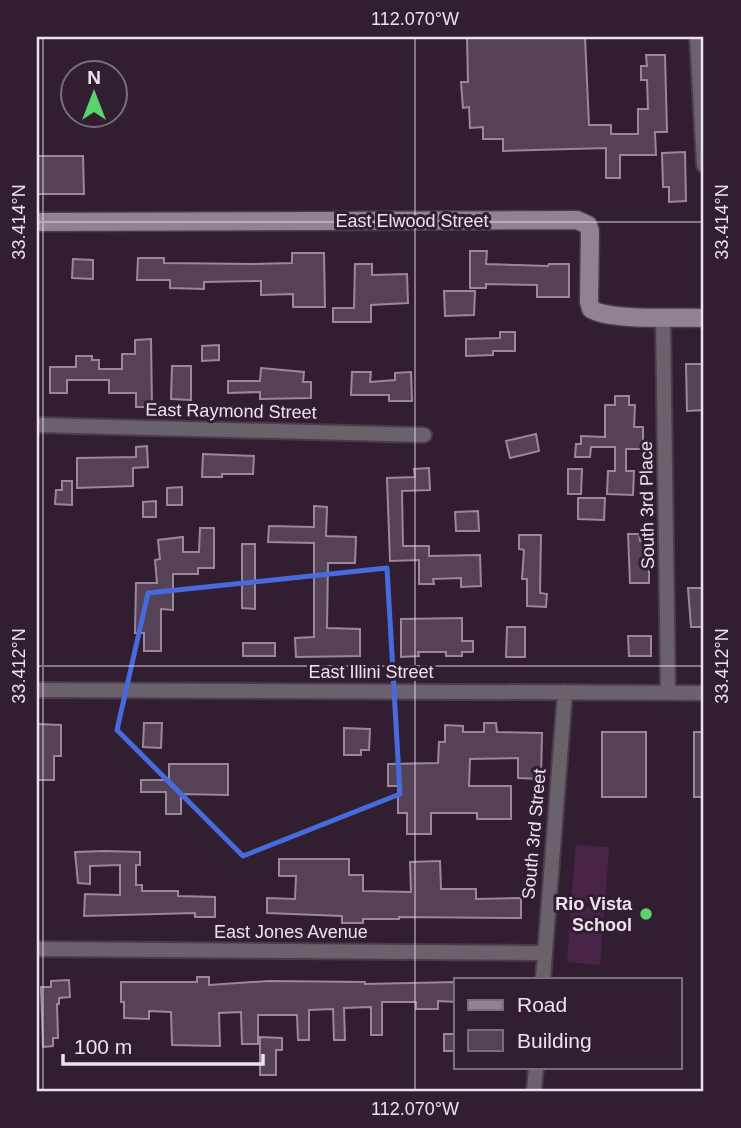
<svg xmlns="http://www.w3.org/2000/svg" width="741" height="1128" font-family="Arial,sans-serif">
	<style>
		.green { fill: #482449 }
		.building { fill: #564256; stroke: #9c869b; stroke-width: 2 }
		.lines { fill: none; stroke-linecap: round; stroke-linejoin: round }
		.street-casing { stroke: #4b3a4b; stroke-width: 18 }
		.secondary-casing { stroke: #4b3a4b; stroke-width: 21 }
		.street { stroke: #6a616a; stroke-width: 14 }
		.secondary { stroke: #918290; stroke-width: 18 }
		.marked { fill: none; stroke: #476bdc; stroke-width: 5; stroke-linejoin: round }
		.ticks { fill: none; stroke: #ede1ed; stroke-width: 2; stroke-opacity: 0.45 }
		.poi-dot { fill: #5ad56e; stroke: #311f31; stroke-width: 2.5 }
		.labels { text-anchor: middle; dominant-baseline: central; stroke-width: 6; stroke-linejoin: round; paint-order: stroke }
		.street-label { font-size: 18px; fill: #ede1ed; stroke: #311f31 }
		.poi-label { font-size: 18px; font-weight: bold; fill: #ede1ed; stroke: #311f31; text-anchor: end }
		.neatline { fill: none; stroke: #ede1ed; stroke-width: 2.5 }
		.ticks-label { font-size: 18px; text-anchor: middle; fill: #ede1ed }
	</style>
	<rect width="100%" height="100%" fill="#311f31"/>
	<path class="green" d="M576,845L609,847L605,904L571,902Z
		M571,905L604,908L600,965L567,962Z"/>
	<path class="building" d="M467,37H585L589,125H611V134H638V109H648L647,80H641V66H647L646,55H665L667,132H655L656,155H620V178H606V148L503,151V139H483V127L470,128L469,107L463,108L461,82H468Z
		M685,152L686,201L669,202V187H663L662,153Z
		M37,156H83L84,194H37Z
		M470,251H487L486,264L548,266L549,264H569V297H537V285L486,284V288H470Z
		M292,253H324L325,307H293V294L261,295V281L204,282V289L170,288V280H137L138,258H164V263L253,264L292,263Z
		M73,259L93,260V279L72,278Z
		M355,264H372V275L407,274L408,303L371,305V322H333V308H354Z
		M444,291H475L474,315L445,316Z
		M500,332H515V351H493V355L466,356V339L500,338Z
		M151,339L152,407H136V393H109V380H67V393H50V367H76V356H92V360H99V369H122V354H135V340Z
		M219,345V360L202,361V346Z
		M686,364H704V410L687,411Z
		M172,366H191V400L171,399Z
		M261,368L304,372L303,382H311V398L260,399V392L228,393V381H260Z
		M352,372H371L370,382L395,380V373L411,372L412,401H389V395H351Z
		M615,396H629V405H635L634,427H643V449H626V471H634L633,495L607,494L608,471H615V447H591L590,457H575L576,444H581V436L605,437V405H615Z
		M536,434L539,451L510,458L506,441Z
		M147,446L148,467L133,468V486L77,488V458L136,457V447Z
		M203,454L254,456L253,474H222V477H202Z
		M429,468L430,490L402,491L403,546H429V556L480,555L481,586L461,587V578L433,579L434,584H419V560L390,561L387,478L415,477L414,469Z
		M568,469H582L581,494H568Z
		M62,481H72V505L55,504L56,490H62Z
		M182,487V505H167V488Z
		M578,498H605L604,520L578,519Z
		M156,501V517H143V502Z
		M314,506L327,507L326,536L356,537L355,563H328L327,628L360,629V656L296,657L295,638L314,637V543L268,542L269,526L314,527Z
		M478,511L479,531H456L455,512Z
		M200,528H214V568H198V574H173V610L161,609V651H144V633H135L136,583H157L155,560L160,559L158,540L183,537V552H199Z
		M628,534H639L640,541H649V583H630Z
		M519,535H541L540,593L547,594L546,607L527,606V579H522L524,550L519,549Z
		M242,544H255V609L242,608Z
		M688,588H704V627H691Z
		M462,618V641H473V652H462V656H446V652H418L419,656L401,657V619Z
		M507,627H525V657H506Z
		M628,636H651V656H629Z
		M243,643H275V656H243Z
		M144,723H162L161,748L143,747Z
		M484,723H496L497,732L542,733L541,779L518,778V758L470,759L469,786H511V819H477V813H431V834H407V813H398V786H388V764L438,763L439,742H445V725L463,726V732H484Z
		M37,724L61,725V756H54V780H37Z
		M344,728L370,729L369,750H361V755H344Z
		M602,732H646V797H602Z
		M694,732H704V797H694Z
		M169,764H228V795L181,794V814H166V792H141V780H169Z
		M105,851L140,852V865H136V885H142V891H178V896L215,897V917H195V913L84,916L85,894L120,895V865L90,866V884L78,883L75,852Z
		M279,859H349V875H363V891L411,892L410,862L440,861L441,889H476V899L521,898V918L399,917V919H363V923H342V916L267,913V898L295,899L296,876H279Z
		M197,977H209V985L269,981L365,982V984L456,982V1002L438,1001V1009H416V1002H382V1035H371V1007L344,1008L345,1040H334L333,1009L309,1010V1040H298L297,1015H258V1044H242L241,1012L219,1013L220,1046L172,1045L171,1012L149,1011V1019L124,1018V1002H121V982H197Z
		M69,980L70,997L59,998V1004H57L58,1038H53V1046L43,1047L41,987H51V981Z
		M444,1034H456V1051H444Z
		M260,1037L282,1038V1050H276V1075H260Z"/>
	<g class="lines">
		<g class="street-casing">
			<path id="street" d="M697,37L704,165
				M663,317L668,692
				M37,425L424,435
				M37,690L704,693
				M37,949L545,953
				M543,979L565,692
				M534,1091L536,1067"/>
		</g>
		<g class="secondary-casing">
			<path id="secondary" d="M37,222L577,220L588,225L590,231L589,302L591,309C609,321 679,317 704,318"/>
		</g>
		<use href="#street" class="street"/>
		<use href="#secondary" class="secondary"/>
	</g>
	<path class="marked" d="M387,568L400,794L243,856L117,730L148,593Z"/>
	<path class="ticks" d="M43,37V1091M415,37V1091M37,222H704M37,666H704"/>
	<circle class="poi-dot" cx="646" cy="914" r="7"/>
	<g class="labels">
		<g class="street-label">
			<text x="412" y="221">East Elwood Street</text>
			<text transform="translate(231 411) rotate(1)">East Raymond Street</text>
			<text transform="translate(647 505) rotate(-91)">South 3rd Place</text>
			<text x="371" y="672">East Illini Street</text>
			<text transform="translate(534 834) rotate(-85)">South 3rd Street</text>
			<text x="291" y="932">East Jones Avenue</text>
		</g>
		<g class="poi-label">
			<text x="632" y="904">Rio Vista<tspan x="632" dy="21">School</tspan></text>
		</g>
	</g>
	<rect width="741" height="1128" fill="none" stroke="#311f31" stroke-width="77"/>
	<rect x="454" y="978" width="228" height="91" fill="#311f31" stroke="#7c6d7c" stroke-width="2"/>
	<rect x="468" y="1000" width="35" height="10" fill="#918290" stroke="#7c6d7c" stroke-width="2"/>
	<text x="517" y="1012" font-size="21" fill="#ede1ed">Road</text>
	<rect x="468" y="1030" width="35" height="21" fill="#564256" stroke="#7c6d7c" stroke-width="2"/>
	<text x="517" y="1048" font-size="21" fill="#ede1ed">Building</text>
	<g transform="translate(94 94)"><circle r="33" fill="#311f31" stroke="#7c6d7c" stroke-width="2"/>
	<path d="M0-5L12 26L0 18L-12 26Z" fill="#5ad56e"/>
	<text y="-10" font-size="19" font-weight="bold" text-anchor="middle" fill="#ede1ed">N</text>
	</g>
	<path d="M63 1054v10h200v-10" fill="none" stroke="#ede1ed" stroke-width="3.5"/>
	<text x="74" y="1054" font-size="21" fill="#ede1ed" stroke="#311f31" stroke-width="5" paint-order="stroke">100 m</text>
	<rect x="38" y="38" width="664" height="1052" class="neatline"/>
	<g class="ticks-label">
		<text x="415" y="25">112.070°W</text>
		<text transform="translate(19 222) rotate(-90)" y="6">33.414°N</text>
		<text transform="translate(722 222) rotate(-90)" y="6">33.414°N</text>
		<text transform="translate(19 666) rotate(-90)" y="6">33.412°N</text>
		<text transform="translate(722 666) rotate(-90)" y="6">33.412°N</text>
		<text x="415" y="1115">112.070°W</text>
	</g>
</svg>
